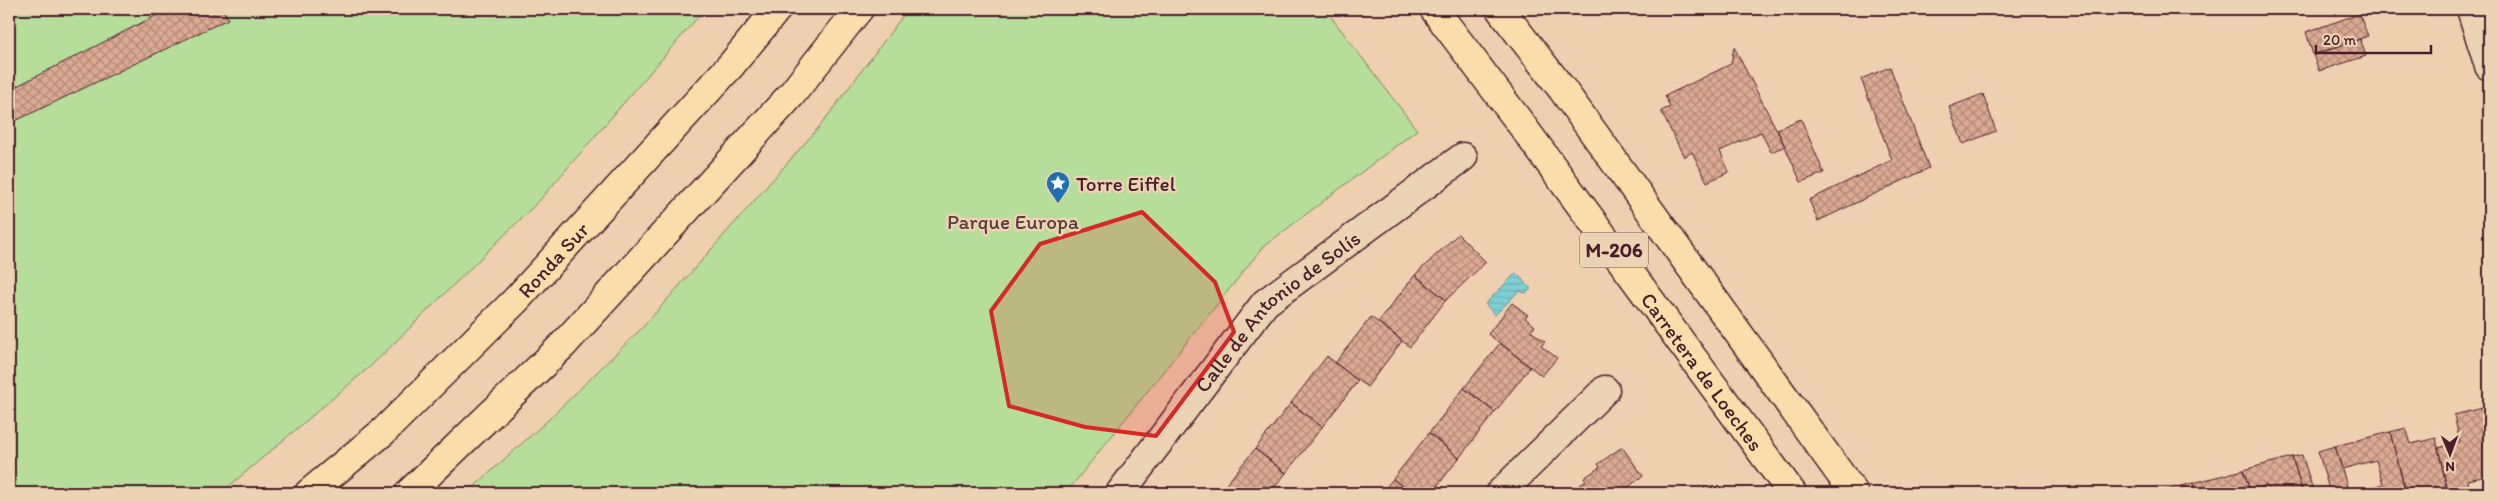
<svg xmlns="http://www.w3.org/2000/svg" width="2498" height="502" font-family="Itim,sans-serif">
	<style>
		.green { fill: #b6dd99; stroke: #807e62 }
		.water { fill: url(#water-rules); stroke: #698991 }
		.building { fill: url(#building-cross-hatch); stroke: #4a1f2b }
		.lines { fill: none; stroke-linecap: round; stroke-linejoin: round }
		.minor-casing { stroke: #4a1f2b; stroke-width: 31 }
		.major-casing { stroke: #4a1f2b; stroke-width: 31 }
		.minor { stroke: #ecd3b4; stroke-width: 28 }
		.major { stroke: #faddab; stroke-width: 28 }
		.marked { fill: #d62828; fill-opacity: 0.2; stroke: #d62828; stroke-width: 4; stroke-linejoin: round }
		.labels { text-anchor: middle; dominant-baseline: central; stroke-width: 5; stroke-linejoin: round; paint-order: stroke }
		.shield { fill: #ecd3b4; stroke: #7b5554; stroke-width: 1 }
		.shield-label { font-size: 20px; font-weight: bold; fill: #4a1f2b }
		.poi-label { font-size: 21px; fill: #4a1f2b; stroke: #ecd3b4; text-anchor: start }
		.park-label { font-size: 21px; fill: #5a3c3c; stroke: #ecd3b4 }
		.street-label { font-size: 21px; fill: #4a1f2b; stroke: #ecd3b4 }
	</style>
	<defs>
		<pattern id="water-rules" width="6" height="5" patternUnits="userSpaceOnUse" patternTransform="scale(1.25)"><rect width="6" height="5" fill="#7ed0d5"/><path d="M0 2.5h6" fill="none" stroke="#6eb2b7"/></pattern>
		<pattern id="building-cross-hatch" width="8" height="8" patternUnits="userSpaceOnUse" patternTransform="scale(1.25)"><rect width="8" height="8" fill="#daaa92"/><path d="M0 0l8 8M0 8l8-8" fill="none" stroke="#b38a77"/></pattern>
	</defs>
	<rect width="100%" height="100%" fill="#eed0b1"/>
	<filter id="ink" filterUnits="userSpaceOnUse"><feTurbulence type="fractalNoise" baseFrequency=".02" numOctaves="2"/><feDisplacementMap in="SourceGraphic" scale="10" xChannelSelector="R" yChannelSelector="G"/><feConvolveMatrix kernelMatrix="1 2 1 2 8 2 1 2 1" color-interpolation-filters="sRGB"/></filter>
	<g filter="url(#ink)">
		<path class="green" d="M12,9H705L539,201L372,365L221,493H9V11Z
			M908,9H1325L1417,130L1263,247L1066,493H467L548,420L643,327L820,126Z
			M1621,9H1705L1624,13Z"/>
		<path class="water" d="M1516,273L1531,289L1526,293L1519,291L1495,315L1485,304Z"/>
		<path class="building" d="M169,9H223L228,19L9,124V90Z
			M2359,14L2368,36L2313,55L2306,32Z
			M2360,39L2366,56L2319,71L2313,55Z
			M1734,47L1785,146L1771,152L1761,132L1720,151L1729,172L1707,182L1692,152L1684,157L1661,111L1670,107L1665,96L1731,64Z
			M1890,67L1929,168L1818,221L1809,200L1892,160L1861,79Z
			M1983,94L1996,131L1963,144L1949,107Z
			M1801,119L1824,173L1801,182L1777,129Z
			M1458,234L1486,262L1446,300L1415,275Z
			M1415,275L1446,300L1410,347L1378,322Z
			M1512,303L1528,315L1525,318L1535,326L1531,331L1545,342L1541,346L1557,358L1542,376L1488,334Z
			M1371,317L1402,341L1367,387L1335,363Z
			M1500,343L1530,367L1495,412L1464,388Z
			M1327,356L1358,381L1322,427L1291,403Z
			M1464,388L1495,412L1459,458L1429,433Z
			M1291,403L1322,427L1286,473L1255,449Z
			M2486,407L2489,425V432L2485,434L2489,454V476L2467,480L2469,493H2448L2438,448L2460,442L2454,415Z
			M2406,428L2411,444L2436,438L2448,493H2406L2390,432Z
			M2390,432L2406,493H2354L2383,484L2376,460L2342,469L2335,446Z
			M1429,433L1459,458L1432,493H1411L1393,479Z
			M2335,446L2342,469L2349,493H2330L2318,451Z
			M1622,447L1643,476L1620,493H1569L1586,481L1584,478L1600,467L1598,464Z
			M1255,449L1286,473L1270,493H1219Z
			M2302,455L2314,493H2303L2292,457Z
			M2292,457L2303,493H2269L2266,485L2250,490L2243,470Z
			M2243,470L2251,493H2196L2193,483Z
			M1393,479L1411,493H1381Z
			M2193,483L2196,493H2155Z"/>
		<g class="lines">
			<g class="minor-casing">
				<g id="minor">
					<path d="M2471,9L2489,66"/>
					<path id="s1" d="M1120,493L1265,303L1463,157"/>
					<path d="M1500,493L1605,390"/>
				</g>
			</g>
			<g class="major-casing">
				<g id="major">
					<path id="s2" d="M1434,9L1518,120L1792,493"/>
					<path d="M1500,9L1562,89L1854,493"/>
					<path id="s3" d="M309,493L384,431L516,300L732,64L777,9"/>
					<path d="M409,493L562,346L791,95L859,9"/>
				</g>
			</g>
			<use href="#minor" class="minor"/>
			<use href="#major" class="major"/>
		</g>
	</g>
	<path class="marked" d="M1142,212L1215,282L1234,332L1156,436L1085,427L1009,406L991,311L1040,244Z"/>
	<defs>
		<g id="sight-pin" transform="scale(1.25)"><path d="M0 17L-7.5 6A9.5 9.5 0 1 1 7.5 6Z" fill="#1f6fb2" stroke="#ecd3b4"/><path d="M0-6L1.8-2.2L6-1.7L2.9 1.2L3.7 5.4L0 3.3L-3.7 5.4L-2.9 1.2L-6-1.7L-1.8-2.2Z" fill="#fff"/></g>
	</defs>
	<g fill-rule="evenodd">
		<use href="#sight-pin" x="1058" y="183"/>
	</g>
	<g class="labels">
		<rect class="shield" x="1580" y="232.5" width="68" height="35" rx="4"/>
		<g class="shield-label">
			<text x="1614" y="250">M-206</text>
		</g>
		<g class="poi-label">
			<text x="1076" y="183">Torre Eiffel</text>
		</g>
		<g class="park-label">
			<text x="1013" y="221">Parque Europa</text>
		</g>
		<g class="street-label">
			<text stroke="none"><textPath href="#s3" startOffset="338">Ronda Sur</textPath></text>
			<text stroke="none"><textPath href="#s1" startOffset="242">Calle de Antonio de Solís</textPath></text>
			<text stroke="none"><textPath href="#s2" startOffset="451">Carretera de Loeches</textPath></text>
		</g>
	</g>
	<rect width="2498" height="502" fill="none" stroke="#ecd3b4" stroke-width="30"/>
	<rect x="15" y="15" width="2468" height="472" fill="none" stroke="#4a1f2b" stroke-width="2" filter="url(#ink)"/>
	<g transform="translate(2450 454) rotate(179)" stroke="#ecd3b4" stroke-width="4" paint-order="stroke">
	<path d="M0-4L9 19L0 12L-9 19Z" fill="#4a1f2b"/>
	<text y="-8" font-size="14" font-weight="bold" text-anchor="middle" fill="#4a1f2b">N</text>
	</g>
	<path d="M2316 45v8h115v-8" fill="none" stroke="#4a1f2b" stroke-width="2.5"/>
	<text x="2323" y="45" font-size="15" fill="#4a1f2b" stroke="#ecd3b4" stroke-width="4" paint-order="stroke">20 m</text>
</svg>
